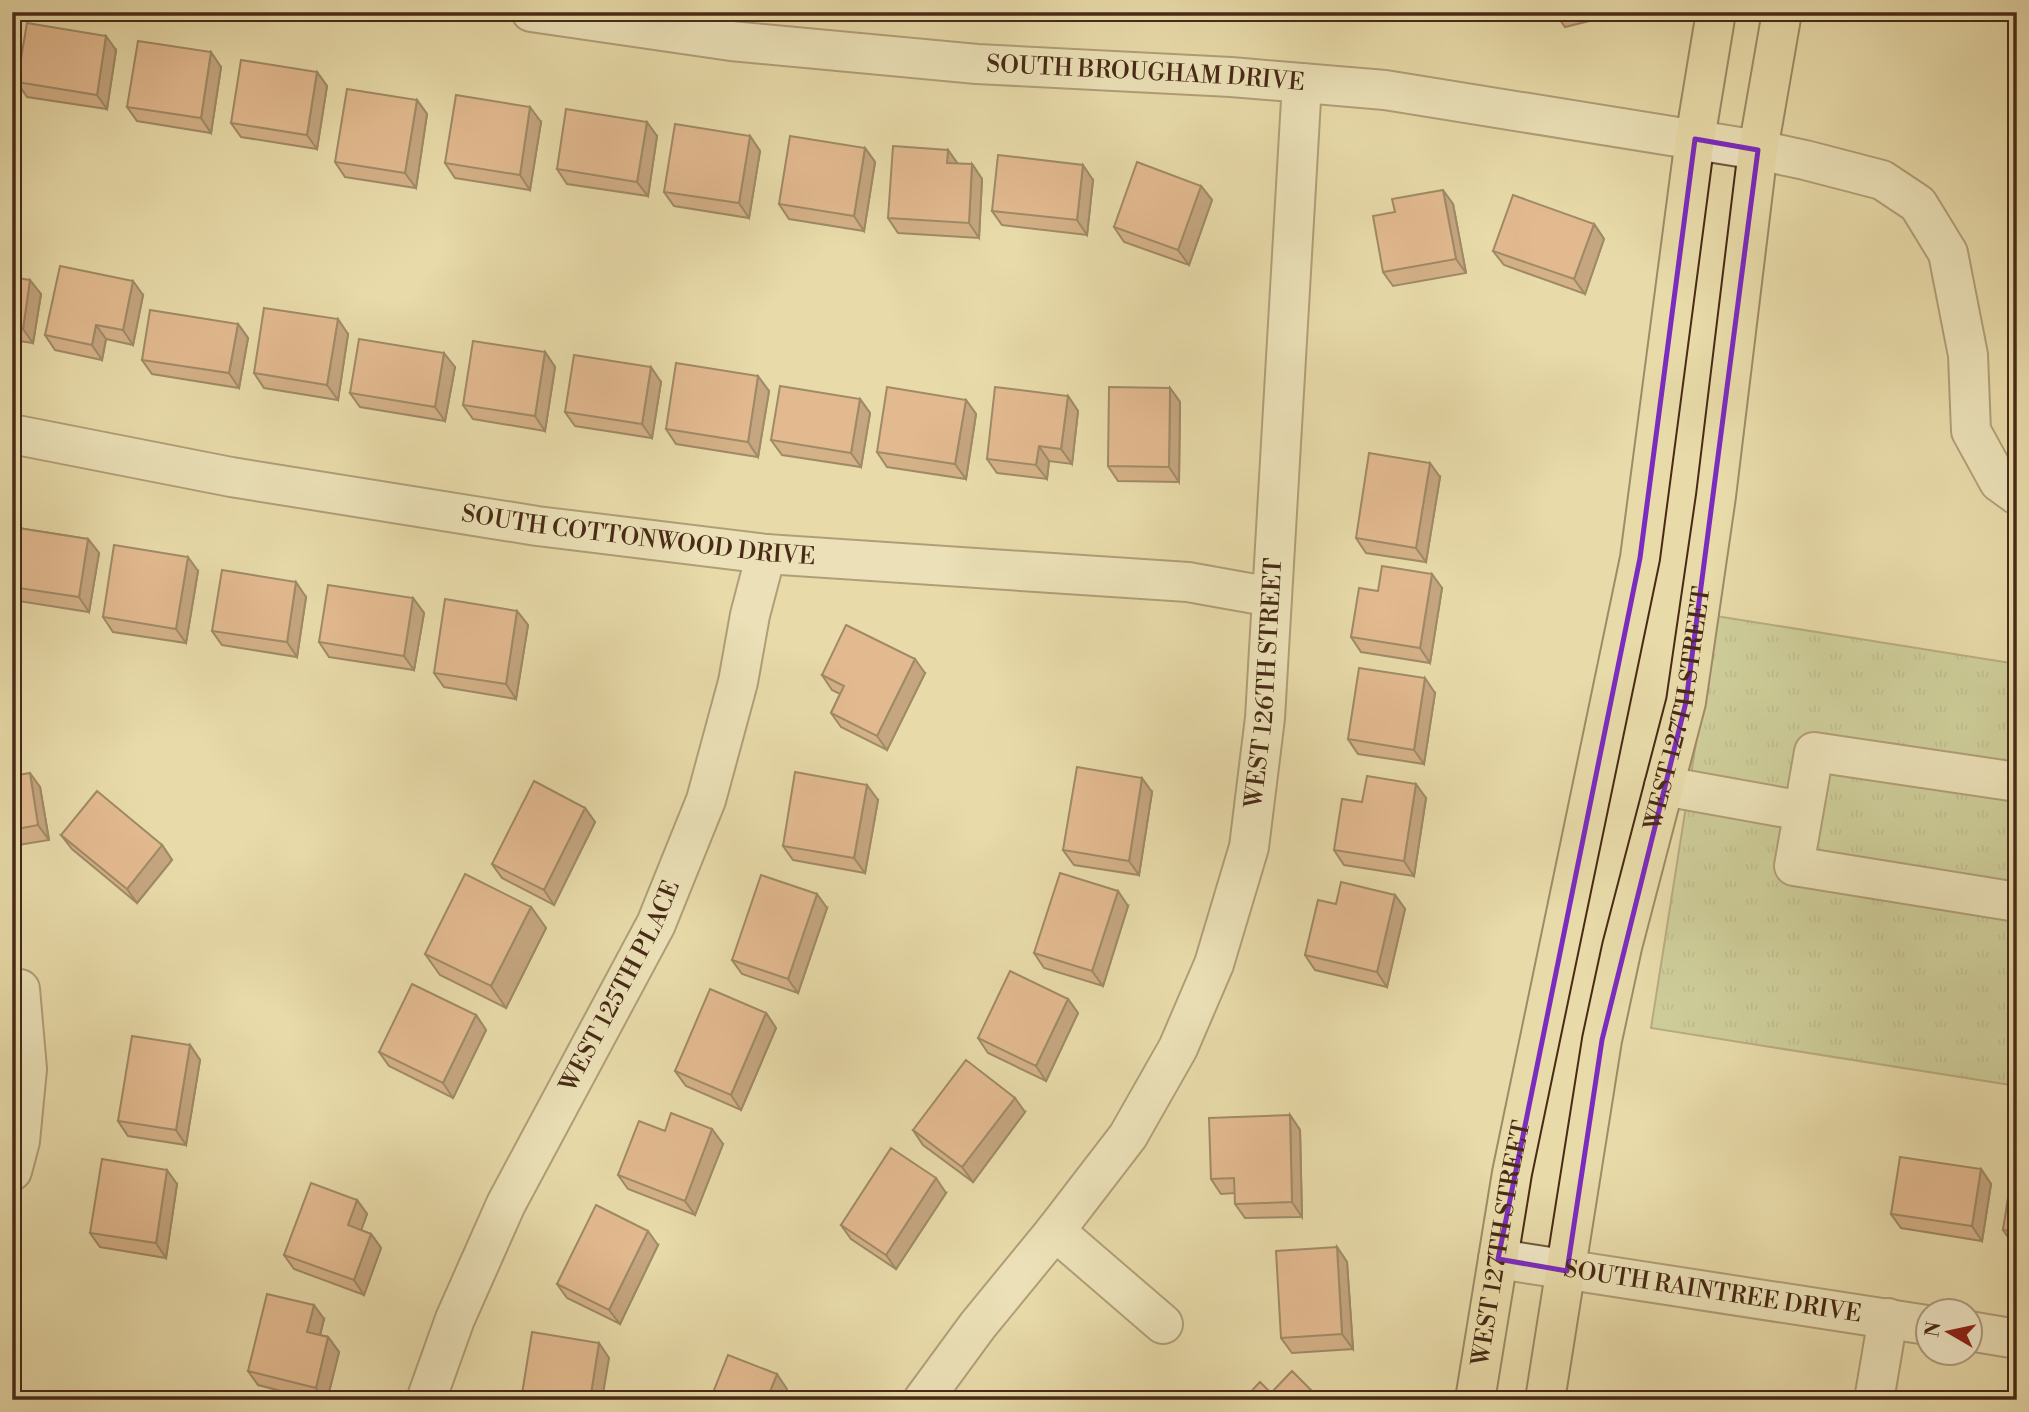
<svg xmlns="http://www.w3.org/2000/svg" width="2029" height="1412" font-family="'Libre Bodoni',serif">
	<style>
		.park { fill: url(#park-tufts); stroke: #7d7550; stroke-width: 2 }
		.lines { fill: none; stroke-linecap: round; stroke-linejoin: round }
		.minor-casing { stroke: #70563b; stroke-width: 42 }
		.major-casing { stroke: #482a16; stroke-width: 42 }
		.minor { stroke: #f0e7c7; stroke-width: 38 }
		.major { stroke: #e8daa9; stroke-width: 38 }
		.wall { fill: #bf7e61; stroke: #482a16; stroke-width: 2 }
		.shaded-wall { fill: #9b674f; stroke: #482a16; stroke-width: 2 }
		.building { fill: #de9371; stroke: #482a16; stroke-width: 2 }
		.marked { fill: none; stroke: #7b2cbf; stroke-width: 5; stroke-linejoin: round }
		.labels { text-anchor: middle; dominant-baseline: central; stroke-width: 7; stroke-linejoin: round; paint-order: stroke }
		.street-label { font-size: 24px; fill: #482a16; stroke: #f0e7c7 }
	</style>
	<defs>
		<pattern id="park-tufts" width="24" height="20" patternUnits="userSpaceOnUse" patternTransform="scale(1.75)"><rect width="24" height="20" fill="#b2c08b"/><path d="M3 7l-1-3M5 7V3M7 7l1-3M15 17l-1-3M17 17v-4M19 17l1-3" fill="none" stroke="#939c71"/></pattern>
	</defs>
	<rect width="100%" height="100%" fill="#e8daa9"/>
	<filter id="stains"><feTurbulence type="fractalNoise" baseFrequency=".00286" numOctaves="4"/><feColorMatrix values="0 0 0 0 .2 0 0 0 0 .09 0 0 0 0 .02 0 0 0 .5 -.17"/></filter>
	<radialGradient id="worn" r=".72"><stop offset=".6" stop-color="#630" stop-opacity="0"/><stop offset="1" stop-color="#630" stop-opacity=".3"/></radialGradient>
	<path class="park" d="M1716,616L2017,664V1086L1651,1028Z"/>
	<g class="lines">
		<g class="minor-casing">
			<g id="minor">
				<path id="s1" d="M531,12L731,41L977,64L1231,77L1385,90L1758,150L1805,160L1882,180L1918,204L1948,253L1968,355L1971,431L1999,482L2017,495"/>
				<path id="s2" d="M12,434L231,477L537,526L766,554L1188,582L1272,597"/>
				<path d="M2017,782L1814,752L1794,866L2017,902"/>
				<path d="M1664,786L1803,811"/>
				<path d="M12,1171L20,1141L27,1069L20,989"/>
				<path d="M1055,1231L1163,1324"/>
				<path id="s3" d="M1498,1259L1927,1325"/>
				<path d="M1969,1331L2017,1339"/>
				<path id="s4" d="M426,1400L455,1319L506,1204L656,924L706,800L738,682L750,615L766,554"/>
				<path id="s5" d="M923,1400L978,1325L1055,1231L1128,1136L1178,1048L1214,964L1249,847L1265,718L1302,83"/>
				<path d="M1874,1400L1888,1318"/>
			</g>
		</g>
		<g class="major-casing">
			<g id="major">
				<path id="s6" d="M1475,1400L1512,1173L1640,558L1695,139L1716,12"/>
				<path id="s7" d="M1545,1400L1602,1040L1622,947L1686,702L1716,496L1758,150L1782,12"/>
			</g>
		</g>
		<use href="#minor" class="minor"/>
		<use href="#major" class="major"/>
	</g>
	<path class="wall" d="M1534,12H1616L1617,14L1565,27L1555,13L1537,17Z
		M116,50L107,109L27,97L17,82Z
		M221,67L211,133L137,121L127,107Z
		M317,72L327,86L317,149L241,137L231,123Z
		M417,100L427,114L416,188L345,177L335,162Z
		M541,122L530,190L455,178L445,163Z
		M657,136L648,196L567,184L557,169Z
		M750,136L760,151L749,218L674,206L664,192Z
		M865,148L875,162L864,231L789,219L779,204Z
		M948,150L958,164H972L982,179L979,238L898,233L888,218Z
		M1093,180L1087,235L1002,225L992,211Z
		M1201,186L1212,200L1189,265L1124,242L1114,227Z
		M1453,204L1466,273L1393,286L1383,272L1395,212Z
		M1594,224L1604,239L1585,294L1504,265L1493,251Z
		M12,277L41,294L33,343L12,340Z
		M143,295L133,345L106,339L102,360L55,350L45,335Z
		M238,324L248,338L239,388L152,374L142,360Z
		M348,334L338,400L264,388L254,373Z
		M545,352L555,367L545,431L473,419L463,405Z
		M455,367L445,421L360,407L350,393Z
		M661,382L652,438L575,426L565,412Z
		M1170,388L1180,402L1179,482L1118,481L1108,466Z
		M769,391L758,457L676,444L666,429Z
		M1068,396L1078,411L1072,464L1049,461L1047,479L997,473L987,459Z
		M860,399L870,413L861,467L782,455L771,440Z
		M966,400L976,414L966,479L887,467L877,452Z
		M1440,477L1426,562L1366,553L1356,538Z
		M12,527L88,539L99,553L89,612L12,600Z
		M198,571L186,643L113,632L103,617Z
		M1442,588L1430,663L1361,652L1351,637L1378,591Z
		M306,597L297,657L222,645L212,631Z
		M413,598L424,613L414,670L329,657L319,642Z
		M517,611L528,625L516,699L444,687L434,673Z
		M925,673L887,750L841,727L831,713L840,694L832,690L822,675Z
		M1435,693L1424,764L1358,754L1348,739Z
		M12,776L40,787L49,840L12,846Z
		M1152,792L1139,875L1074,865L1063,850Z
		M1426,798L1414,876L1344,865L1334,850L1362,802Z
		M878,800L865,873L793,860L783,846Z
		M585,808L595,822L554,905L502,878L492,864Z
		M61,835L162,845L172,860L137,903L72,849Z
		M1395,895L1405,909L1387,987L1315,970L1305,955L1336,904Z
		M1128,906L1103,986L1044,968L1034,953Z
		M531,907L546,928L506,1008L440,975L425,954Z
		M827,908L798,993L742,974L732,960Z
		M1068,999L1078,1013L1046,1081L988,1053L978,1038Z
		M766,1013L776,1028L741,1110L686,1086L675,1071Z
		M476,1015L486,1030L453,1098L389,1066L379,1052Z
		M190,1045L200,1060L186,1145L128,1136L118,1121Z
		M1025,1112L973,1182L923,1145L913,1130Z
		M1290,1115L1300,1130L1302,1217L1245,1218L1235,1204V1193L1221,1194L1211,1179Z
		M665,1131L723,1144L695,1215L628,1189L618,1175Z
		M1981,1169L1991,1184L1982,1241L1901,1228L1891,1214Z
		M2017,1173V1245L2013,1244L2003,1230Z
		M177,1184L166,1258L100,1247L90,1233Z
		M946,1193L896,1269L851,1239L841,1225Z
		M357,1200L367,1214L361,1230L371,1234L381,1248L364,1295L294,1269L284,1255Z
		M658,1245L620,1324L567,1298L557,1284Z
		M1337,1247L1347,1262L1353,1349L1292,1353L1281,1338Z
		M324,1319L320,1335L328,1337L339,1352L327,1400H316L258,1385L248,1371Z"/>
	<path class="shaded-wall" d="M106,36L116,50L107,109L97,95Z
		M211,52L221,67L211,133L201,118Z
		M317,72L327,86L317,149L307,135Z
		M417,100L427,114L416,188L405,173Z
		M530,107L541,122L530,190L520,175Z
		M647,122L657,136L648,196L637,182Z
		M750,136L760,151L749,218L739,203Z
		M865,148L875,162L864,231L854,216Z
		M948,150L958,164L947,163Z
		M972,164L982,179L979,238L969,223Z
		M1083,165L1093,180L1087,235L1077,220Z
		M1201,186L1212,200L1189,265L1178,250Z
		M1443,190L1453,204L1466,273L1456,259Z
		M1594,224L1604,239L1585,294L1574,279Z
		M30,280L41,294L33,343L23,329Z
		M133,281L143,295L133,345L123,330Z
		M338,319L348,334L338,400L327,385Z
		M238,324L248,338L239,388L229,373Z
		M96,325L106,339L102,360L92,345Z
		M545,352L555,367L545,431L535,416Z
		M444,353L455,367L445,421L435,407Z
		M651,367L661,382L652,438L642,424Z
		M758,376L769,391L758,457L748,442Z
		M1170,388L1180,402L1179,482L1169,467Z
		M1068,396L1078,411L1072,464L1061,449Z
		M860,399L870,413L861,467L851,453Z
		M966,400L976,414L966,479L955,464Z
		M1039,446L1049,461L1047,479L1036,465Z
		M1430,463L1440,477L1426,562L1416,548Z
		M88,539L99,553L89,612L79,597Z
		M188,557L198,571L186,643L176,629Z
		M1432,574L1442,588L1430,663L1420,648Z
		M296,582L306,597L297,657L287,642Z
		M413,598L424,613L414,670L404,656Z
		M517,611L528,625L516,699L506,684Z
		M915,659L925,673L887,750L877,736Z
		M1425,678L1435,693L1424,764L1414,750Z
		M30,773L40,787L49,840L38,825Z
		M1142,778L1152,792L1139,875L1129,861Z
		M1416,784L1426,798L1414,876L1404,861Z
		M867,785L878,800L865,873L854,858Z
		M585,808L595,822L554,905L544,890Z
		M162,845L172,860L137,903L127,889Z
		M1118,891L1128,906L1103,986L1092,971Z
		M817,894L827,908L798,993L788,979Z
		M1395,895L1405,909L1387,987L1377,972Z
		M531,907L546,928L506,1008L491,986Z
		M1068,999L1078,1013L1046,1081L1036,1066Z
		M766,1013L776,1028L741,1110L731,1095Z
		M476,1015L486,1030L453,1098L443,1083Z
		M190,1045L200,1060L186,1145L176,1130Z
		M1015,1098L1025,1112L973,1182L962,1167Z
		M1290,1115L1300,1130L1302,1217L1292,1202Z
		M712,1129L723,1144L695,1215L685,1201Z
		M1981,1169L1991,1184L1982,1241L1972,1226Z
		M167,1170L177,1184L166,1258L156,1243Z
		M936,1178L946,1193L896,1269L886,1255Z
		M357,1200L367,1214L358,1239L348,1225Z
		M648,1231L658,1245L620,1324L609,1310Z
		M371,1234L381,1248L364,1295L354,1280Z
		M1337,1247L1347,1262L1353,1349L1342,1334Z
		M314,1305L324,1319L317,1347L307,1332Z
		M328,1337L339,1352L327,1400H324L316,1388Z
		M599,1343L609,1358L602,1400H590Z
		M777,1374L787,1389L782,1400H768L767,1399Z"/>
	<path class="building" d="M27,23L106,36L97,95L17,82Z
		M138,41L211,52L201,118L127,107Z
		M241,60L317,72L307,135L231,123Z
		M347,89L417,100L405,173L335,162Z
		M456,95L530,107L520,175L445,163Z
		M566,109L647,122L637,182L557,169Z
		M675,124L750,136L739,203L664,192Z
		M790,136L865,148L854,216L779,204Z
		M893,146L948,150L947,163L972,164L969,223L888,218Z
		M998,155L1083,165L1077,220L992,211Z
		M1137,162L1201,186L1178,250L1114,227Z
		M1443,190L1456,259L1383,272L1373,216L1395,212L1392,199Z
		M1513,195L1594,224L1574,279L1493,251Z
		M60,266L133,281L123,330L96,325L92,345L45,335Z
		M12,277L30,280L23,329L12,327Z
		M264,308L338,319L327,385L254,373Z
		M150,310L238,324L229,373L142,360Z
		M359,339L444,353L435,407L350,393Z
		M473,341L545,352L535,416L463,405Z
		M574,355L651,367L642,424L565,412Z
		M676,363L758,376L748,442L666,429Z
		M780,386L860,399L851,453L771,440Z
		M887,387L966,400L955,464L877,452Z
		M995,387L1068,396L1061,449L1039,446L1036,465L987,459Z
		M1109,387L1170,388L1169,467L1108,466Z
		M1369,453L1430,463L1416,548L1356,538Z
		M12,527L88,539L79,597L12,587Z
		M114,545L188,557L176,629L103,617Z
		M1382,566L1432,574L1420,648L1351,637L1359,588L1378,591Z
		M222,570L296,582L287,642L212,631Z
		M328,585L413,598L404,656L319,642Z
		M445,599L517,611L506,684L434,673Z
		M846,625L915,659L877,736L831,713L844,686L822,675Z
		M1359,668L1425,678L1414,750L1348,739Z
		M1077,767L1142,778L1129,861L1063,850Z
		M795,772L867,785L854,858L783,846Z
		M30,773L38,825L12,830V776Z
		M1367,776L1416,784L1404,861L1334,850L1342,799L1362,802Z
		M534,781L585,808L544,890L492,864Z
		M97,791L162,845L127,889L61,835Z
		M1060,873L1118,891L1092,971L1034,953Z
		M465,874L531,907L491,986L425,954Z
		M761,875L817,894L788,979L732,960Z
		M1341,882L1395,895L1377,972L1305,955L1318,900L1336,904Z
		M1010,971L1068,999L1036,1066L978,1038Z
		M412,984L476,1015L443,1083L379,1052Z
		M710,989L766,1013L731,1095L675,1071Z
		M132,1036L190,1045L176,1130L118,1121Z
		M966,1060L1015,1098L962,1167L913,1130Z
		M671,1113L712,1129L685,1201L618,1175L639,1121L665,1131Z
		M1290,1115L1292,1202L1235,1204L1234,1178L1211,1179L1209,1118Z
		M891,1148L936,1178L886,1255L841,1225Z
		M1900,1157L1981,1169L1972,1226L1891,1214Z
		M102,1159L167,1170L156,1243L90,1233Z
		M2012,1172L2017,1173V1232L2003,1230Z
		M311,1183L357,1200L348,1225L371,1234L354,1280L284,1255Z
		M596,1205L648,1231L609,1310L557,1284Z
		M1337,1247L1342,1334L1281,1338L1276,1251Z
		M267,1294L314,1305L307,1332L328,1337L316,1388L248,1371Z
		M532,1332L599,1343L590,1400H521Z
		M728,1355L777,1374L767,1399L769,1400H710Z
		M1292,1371L1321,1400H1243L1260,1382L1271,1393Z"/>
	<path d="M0 0H2029V1412H0ZM1695,139L1758,150L1686,702L1602,1040L1567,1271L1498,1259L1640,558Z" fill="#e8daa9" fill-opacity=".55" fill-rule="evenodd"/>
	<path class="marked" d="M1695,139L1758,150L1686,702L1602,1040L1567,1271L1498,1259L1640,558Z"/>
	<g class="labels">
		<g class="street-label">
			<text stroke="none"><textPath href="#s1" startOffset="618">SOUTH BROUGHAM DRIVE</textPath></text>
			<text stroke="none"><textPath href="#s2" startOffset="635">SOUTH COTTONWOOD DRIVE</textPath></text>
			<text stroke="none"><textPath href="#s5" startOffset="814">WEST 126TH STREET</textPath></text>
			<text stroke="none"><textPath href="#s7" startOffset="705">WEST 127TH STREET</textPath></text>
			<text stroke="none"><textPath href="#s4" startOffset="458">WEST 125TH PLACE</textPath></text>
			<text stroke="none"><textPath href="#s6" startOffset="159">WEST 127TH STREET</textPath></text>
			<text stroke="none"><textPath href="#s3" startOffset="217">SOUTH RAINTREE DRIVE</textPath></text>
		</g>
	</g>
	<rect width="2029" height="1412" fill="none" stroke="#e8daa9" stroke-width="42"/>
	<rect x="14" y="14" width="2001" height="1384" fill="none" stroke="#482a16" stroke-width="3.5"/>
	<rect x="21" y="21" width="1987" height="1370" fill="none" stroke="#482a16" stroke-width="2"/>
	<g transform="translate(1949 1332) rotate(279)"><circle r="33" fill="#f0e7c7" stroke="#ad9b80" stroke-width="2"/>
	<path d="M0-5L12 26L0 18L-12 26Z" fill="#8f2418"/>
	<text y="-10" font-size="19" font-weight="bold" text-anchor="middle" fill="#482a16">N</text>
	</g>
	<rect width="100%" height="100%" filter="url(#stains)"/>
	<rect width="100%" height="100%" fill="url(#worn)"/>
</svg>
